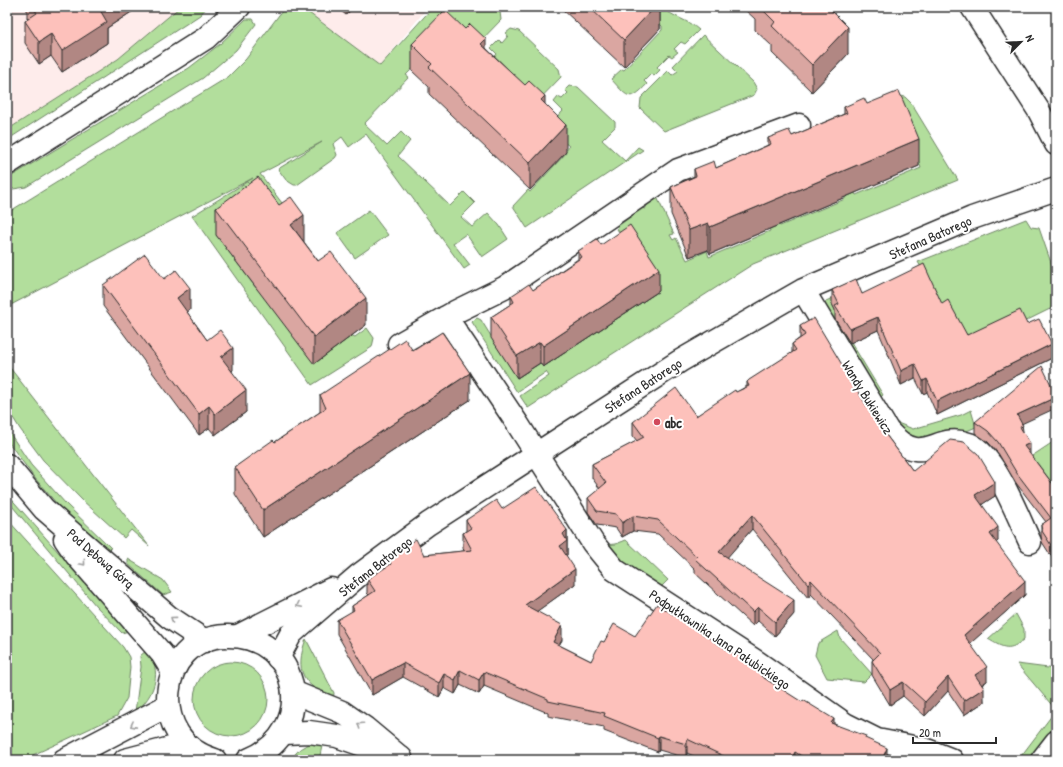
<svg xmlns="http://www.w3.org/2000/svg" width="1063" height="767" font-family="'Patrick Hand',sans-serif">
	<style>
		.built { fill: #feeceb }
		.green { fill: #b2de9c; stroke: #6e8464 }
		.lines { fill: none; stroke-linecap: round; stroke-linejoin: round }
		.street-casing { stroke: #2b2b2b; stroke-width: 25 }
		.secondary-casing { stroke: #2b2b2b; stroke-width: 25 }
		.street { stroke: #fff; stroke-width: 22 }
		.secondary { stroke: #fff; stroke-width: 22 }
		.wall { fill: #daa6a1; stroke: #2b2b2b }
		.shaded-wall { fill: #b18783; stroke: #2b2b2b }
		.building { fill: #fdc1bb; stroke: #2b2b2b }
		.oneway { stroke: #a0a0a0 }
		.poi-dot { fill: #d1495b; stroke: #fff; stroke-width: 1.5 }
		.labels { text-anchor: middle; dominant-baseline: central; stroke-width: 4; stroke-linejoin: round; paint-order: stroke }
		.street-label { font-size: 14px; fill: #2b2b2b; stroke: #fff }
		.poi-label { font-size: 14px; font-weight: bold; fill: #2b2b2b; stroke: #fff; text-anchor: start }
	</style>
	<rect width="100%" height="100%" fill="#fff"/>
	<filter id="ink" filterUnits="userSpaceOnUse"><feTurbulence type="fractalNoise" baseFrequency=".025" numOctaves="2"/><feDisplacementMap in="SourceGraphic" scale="8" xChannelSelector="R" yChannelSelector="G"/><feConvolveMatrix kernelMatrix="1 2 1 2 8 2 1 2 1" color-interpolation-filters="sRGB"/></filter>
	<g filter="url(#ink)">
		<path class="built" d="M7,7H180L118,59L7,130Z
			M301,7H428L380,66Z"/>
		<path class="green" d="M180,7H207L200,15L7,140V130L118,59Z
			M285,7H301L380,66L433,7H494L500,12L501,20L472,50L445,35L409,72L406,75L409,77L364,124L387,146L401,132L410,141L398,156L450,206L464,192L475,203L461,217L472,227L488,213L499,225L508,239L482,257L466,234L453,243L470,265L464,269L366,134L349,147L342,137L333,144L337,155L335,158L297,185H294L286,180L278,169L322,142L260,174L285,207L216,235L256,288L355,337L367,328L374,338L372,347L312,385L192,216L253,178L7,307V213L228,77L246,59Z
			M651,7H661C673,17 688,20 699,30L685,44L681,42L674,49L678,52L672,57L669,55L657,67L660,70L654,76L651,74L644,81L647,84C629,104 627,96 611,79L622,69L624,70L662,30V26L646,11Z
			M246,19H253L256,24L236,50L203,78L26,187L7,190V179L189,68L220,44Z
			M511,29L519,31L559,69L561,77L531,108L487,65L497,54L491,48L499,40L502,43L508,36L506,33Z
			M703,35L753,82L757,89L754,95L664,131L640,108L641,98L668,71L672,75L678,71L673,66Z
			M569,86L578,87L615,122V127L602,140L625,161L638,147L643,150L527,228L513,206L528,190L530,192L566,153L565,151L569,146L547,128L563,111L554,102L558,97L562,99L568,93L565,90Z
			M897,95L905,97L911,103L958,180L753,264L528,408L520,396L549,376L546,372L517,392L472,322L474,320L477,318L481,320L517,378L540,363L543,367L659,291L617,229L618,226L642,208L645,209L648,204L657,197L674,234L670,235L673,240L676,238L687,260L707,251L709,257L770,231L769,226L778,222L780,226L845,199L844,195L853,190L856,195L921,168L900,116Z
			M369,210L388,235L355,258L337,233Z
			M1026,219L1031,227L1039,228L1056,277V306L975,346L948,314L918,262Z
			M841,294L832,304L851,342L883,395L881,397L895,422L913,429L961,415L971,410L976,427L955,436L918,444L899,433L824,306L826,301Z
			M7,364L149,546L131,530L124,538L82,500L43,460L20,429L7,408Z
			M7,429L31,465L66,504L111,548L105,550L75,525L33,476L7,440Z
			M1056,440V488L1032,456Z
			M7,494L75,571L132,630L122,633L96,606L7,500Z
			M7,519L123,647L129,657L130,667L127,698L117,716L22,760H7Z
			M626,540L668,580L659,589L620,563L603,545L616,544Z
			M128,559L163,580L172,592L163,595L128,564Z
			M1016,614L1024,629V639C1010,652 1003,648 988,639Z
			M838,631L840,638L872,674L864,682L827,678L815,655L818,643Z
			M306,639L334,693L333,700C303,684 294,672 306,639Z
			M147,650C163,671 155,696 135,712L141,667L140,656Z
			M194 699a37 37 0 1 1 74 0a37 37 0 1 1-74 0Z
			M1017,664L1056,669V726L1034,760H1018L1056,710Z
			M310,744L322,746L319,760H292C296,751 301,747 310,744Z"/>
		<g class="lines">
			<g class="street-casing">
				<path id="street" d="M972,7L1039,111L1056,144
					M803,290L888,431C925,471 934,431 969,444C995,455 1018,517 1030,542
					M446,317L517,423L593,543L615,570L757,662L845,724L877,740L924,749L952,760
					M399,344L455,312L504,288L678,170L799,125
					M238,636L331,589
					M278,658L291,634L301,625L359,575L428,524L680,361L803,290L972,218L1056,189
					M293,692L342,712L365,728L401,758
					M284,733L309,732L337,736L391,755
					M1042,760L1056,742"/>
			</g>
			<g class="secondary-casing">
				<path id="secondary" d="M7,164L206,38L239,7
					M7,465L44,509L169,617L205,641
					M65,539L76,555L162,654L173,672
					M64,760L167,706
					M125,760L186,744
					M215,760C146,741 156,638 226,636C302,634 319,732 248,760"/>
			</g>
			<use href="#street" class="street"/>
			<use href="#secondary" class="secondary"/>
		</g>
		<path class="wall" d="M27,7H139L107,28V43L62,72L51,56L39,64L25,43V21L28,19L27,18Z
			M336,7H353L346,15Z
			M560,7H660V29L624,67Z
			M742,7H833V12L848,54L812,92L772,53V46L755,30V19Z
			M412,44L486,48L545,105L566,152L530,190L429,94V87L412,71Z
			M867,104L919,166L710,254L708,250L689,257L671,214V187L694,177V169L716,168L768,145V138L792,136L844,114V107Z
			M216,208L304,242L366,325L314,364L216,235Z
			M601,245L659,291L543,367L540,363L517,378L491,338V317L511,304V296L533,290L578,259V251Z
			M164,279L190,310L187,312L207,340L233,370L232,371L246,412L215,435L209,428L199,435L103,306V285Z
			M832,290L942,304L967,335L1027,324L1052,358L937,415L927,392L923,394L915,378L901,385L878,330L850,343L835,319V310L832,304Z
			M800,326L877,423L913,471L995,496L982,504L998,541L996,543L1025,595L970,643L987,681L982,685L984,702L964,715L948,691L925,716L903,696L890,705L872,675V661L873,659L811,594L808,598L752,529L727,557L794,614L775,636L758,621L753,626L695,573V569L658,534L633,531L622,537L616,528L597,525L588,512V498L600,489L592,478V464L637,441L633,436V422L696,416L747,386V382L792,353V344L800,338Z
			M413,351L470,400L263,537L235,494V467L275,442L320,412V395Z
			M975,422L1022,424L1023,431L1029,454L1055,487H1056V553L1051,556L1042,542L1041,536V525L1046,522L1016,483L998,453L988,442L975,433Z
			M502,509L567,530V555L566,556L575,584L537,611L562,640L559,645L591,661L604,642L635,636L764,678L834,724L866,739L887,760H702L687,753L686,758L659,750L658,752L604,731V727L548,716V713L484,686L479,694L460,685L455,694L444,688L439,697L403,677L372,695L337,634V620L352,612V606L369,595L367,593V579L388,566V557L424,555L464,551L463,548V533L466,531V520Z"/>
		<path class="shaded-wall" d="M106,7H139L107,28V43L62,72V51L100,10Z
			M346,7H353L346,15Z
			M655,7H660V29L624,67V40Z
			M824,7H833V21Z
			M848,27V54L812,92V65Z
			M51,34V56L39,64V42Z
			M486,39V66L481,44Z
			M545,96V123L541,100Z
			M566,125V152L530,190V163Z
			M919,139V166L710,254V227Z
			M304,215V242L291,225Z
			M708,223V250L689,257V230Z
			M659,269V291L543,367V346Z
			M190,288V310L177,319V298Z
			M366,298V325L314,364V337Z
			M878,317V330L850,343V329Z
			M540,342V363L517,378V356Z
			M1052,344V358L937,415V401Z
			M233,348V370L221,379V357Z
			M915,364V378L901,385V371Z
			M470,373V400L263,537V510Z
			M927,379V392L923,394V381Z
			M246,390V412L215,435V414Z
			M1056,397V408L1017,426V415Z
			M209,406V428L199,435V414Z
			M1030,443V454L1024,457V446Z
			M995,482V496L975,509V495Z
			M752,515V529L719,567V552Z
			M633,516V531L622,537V523Z
			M998,527V541L990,548V534Z
			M567,530V555L560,561V546L563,534Z
			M1056,542V553L1051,556V545Z
			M575,569V584L525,620V605Z
			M811,580V594L808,598V584Z
			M1025,581V595L964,649V635Z
			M794,600V614L775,636V622Z
			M758,607V621L753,626V612Z
			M562,625V640L553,656V642Z
			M403,663V677L372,695V680Z
			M987,667V681L975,689V675Z
			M460,670V685L455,694V680Z
			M764,670V684L761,676Z
			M484,672V686L479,694V680Z
			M444,674V688L439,697V683Z
			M948,677V691L925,716V702Z
			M903,682V696L890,705V690Z
			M984,688V702L964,715V701Z
			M834,719V734L831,723Z
			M659,736V750L658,752V738Z
			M687,739V753L686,758V744Z
			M887,748V760H882Z
			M795,752V760H791Z"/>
		<path class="building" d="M33,7H106L100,10L107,22L62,51L51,34L39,42L25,21L37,13Z
			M589,7H655L624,40Z
			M760,7H828L848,27L812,65L772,26L775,22Z
			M445,10L465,29L470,24L486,39L481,44L525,85L529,81L545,96L541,100L566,125L530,163L429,67L432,64L412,44Z
			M899,91L919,139L710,227L708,223L689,230L671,187L696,176L694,169L714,161L716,168L771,144L768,138L789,130L792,136L847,113L844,107L864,98L867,104Z
			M258,177L279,205L291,197L304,215L291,225L318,261L331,252L366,298L314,337L216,208Z
			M630,225L659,269L543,346L540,342L517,356L491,317L514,302L511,296L529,284L533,290L582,257L578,251L597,239L601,245Z
			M145,254L164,279L176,270L190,288L177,298L207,340L220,330L233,348L221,357L246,390L215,414L209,406L199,414L103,285Z
			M924,264L942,304L948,300L967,335L1020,310L1027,324L1039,319L1052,344L937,401L927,379L923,381L915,364L901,371L878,317L850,329L835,306L839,304L832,290L856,279L862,294Z
			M814,318L877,423L913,471L950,440L964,442L978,454L995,482L975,495L998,527L990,534L1025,581L964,635L987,667L975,675L984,688L964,701L948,677L925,702L903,682L890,690L872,661L880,653L811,580L808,584L752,515L719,552L794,600L775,622L758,607L753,612L695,559L697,557L658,520L633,516L622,523L616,514L597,511L588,498L606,483L592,464L644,437L633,422L676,388L696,416L735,390L736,392L749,386L747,382L749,380L796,350L792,344L805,335L800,326Z
			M442,332L470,373L263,510L235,467L273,440L275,442L326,408L320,395L405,339L413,351Z
			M1042,366L1056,395V397L1017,415L1023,426L1020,427L1030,443L1024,446L1055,487H1056V542L1051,545L1042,531L1041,525L1051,518L1016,472L998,442L988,431L975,422Z
			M536,487L567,530L563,534L567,541L560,546L575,569L525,605L562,625L553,642L591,661L601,641L604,642L614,624L635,636L657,604L737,656L738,652L764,670L761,676L802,702L803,700L834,719L831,723L866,736L865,738L887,748L882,760H808L795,752L791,760H732L687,739L686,744L659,736L658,738L604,716L605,713L548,701V699L484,672L479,680L460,670L455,680L444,674L439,683L403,663L372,680L337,620L354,610L352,606L375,591L367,579L391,564L388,557L416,539L424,555L472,550L463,533L471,528L466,520L496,500L502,509Z"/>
		<defs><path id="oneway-chevron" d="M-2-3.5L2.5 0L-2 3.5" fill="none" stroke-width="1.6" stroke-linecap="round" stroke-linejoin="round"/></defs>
		<g class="oneway">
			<use href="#oneway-chevron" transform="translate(83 563) rotate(49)"/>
			<use href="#oneway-chevron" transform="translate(299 605) rotate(153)"/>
			<use href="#oneway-chevron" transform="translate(173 619) rotate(-144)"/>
			<use href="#oneway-chevron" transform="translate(133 725) rotate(152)"/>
			<use href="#oneway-chevron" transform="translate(360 725) rotate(-146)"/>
		</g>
	</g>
	<circle class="poi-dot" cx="657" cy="422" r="4"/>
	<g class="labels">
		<g class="street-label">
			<text transform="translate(930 237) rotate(-24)">Stefana Batorego</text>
			<text transform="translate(643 385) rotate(-33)">Stefana Batorego</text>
			<text transform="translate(868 397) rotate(58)">Wandy Bukiewicz</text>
			<text transform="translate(101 558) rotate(41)">Pod Dębową Górą</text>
			<text transform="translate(375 566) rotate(-38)">Stefana Batorego</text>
			<text transform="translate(720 639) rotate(34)">Podpułkownika Jana Pałubickiego</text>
		</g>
		<g class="poi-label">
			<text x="665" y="422">abc</text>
		</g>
	</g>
	<rect width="1063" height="767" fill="none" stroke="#fff" stroke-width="24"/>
	<rect x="12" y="12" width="1039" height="743" fill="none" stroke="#2b2b2b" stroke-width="1.5" filter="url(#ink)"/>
	<g transform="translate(1021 42) rotate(66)" stroke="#ffffff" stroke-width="3" paint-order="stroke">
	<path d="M0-3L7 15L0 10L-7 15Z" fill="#2b2b2b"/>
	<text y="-6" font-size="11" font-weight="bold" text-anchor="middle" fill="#2b2b2b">N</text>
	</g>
	<path d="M913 737v6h83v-6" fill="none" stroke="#2b2b2b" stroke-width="2"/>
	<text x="919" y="737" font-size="12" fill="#2b2b2b" stroke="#ffffff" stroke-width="3" paint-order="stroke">20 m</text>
</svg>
